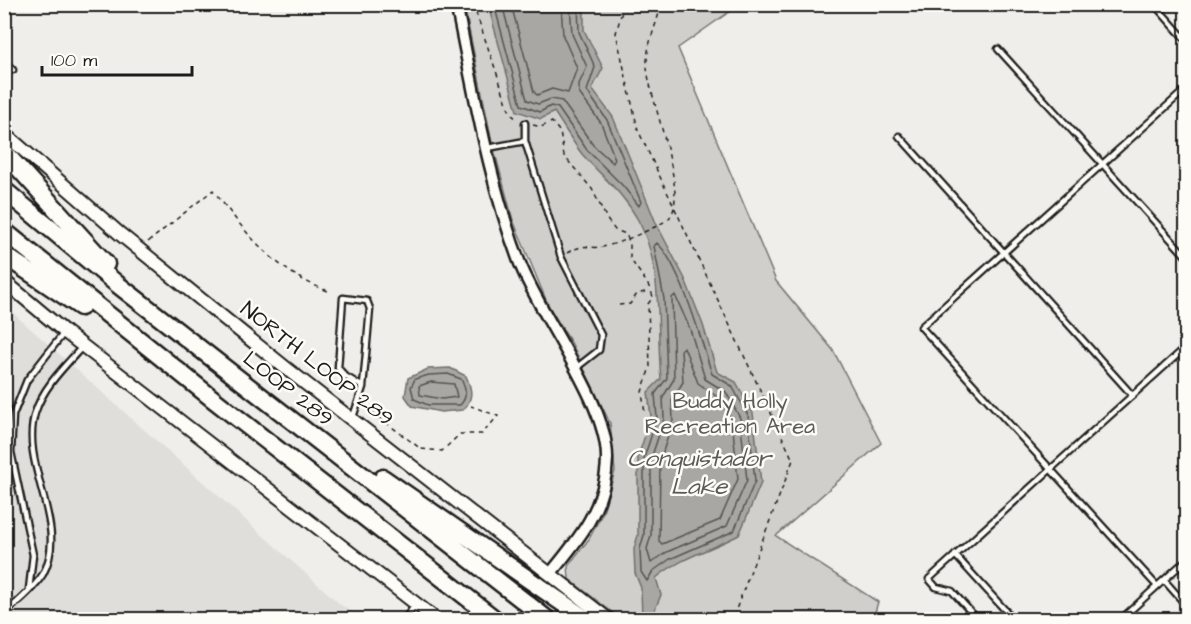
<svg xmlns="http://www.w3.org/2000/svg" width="1191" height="624" font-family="'Architects Daughter',sans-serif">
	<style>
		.built { fill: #e0deda }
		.green { fill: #d0cfcc; stroke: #767674; stroke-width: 1.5 }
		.water { fill: #a8a7a3; stroke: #706f6d; stroke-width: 1.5 }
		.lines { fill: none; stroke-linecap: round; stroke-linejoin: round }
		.shore { stroke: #545452; stroke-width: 1.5 }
		.service-casing { stroke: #1c1c1c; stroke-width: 9 }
		.tertiary-casing { stroke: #1c1c1c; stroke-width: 15 }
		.secondary-casing { stroke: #1c1c1c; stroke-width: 16 }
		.motorway-casing { stroke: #1c1c1c; stroke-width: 21 }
		.path { stroke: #1c1c1c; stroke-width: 1.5; stroke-dasharray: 4.5 4.5; stroke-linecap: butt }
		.service { stroke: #fdfcf7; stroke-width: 4.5 }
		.tertiary { stroke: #fdfcf7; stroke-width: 10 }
		.secondary { stroke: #fdfcf7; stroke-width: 12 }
		.motorway { stroke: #fdfcf7; stroke-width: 16 }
		.labels { text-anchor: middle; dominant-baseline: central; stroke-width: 5; stroke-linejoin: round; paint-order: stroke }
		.street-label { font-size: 22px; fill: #1c1c1c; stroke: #fdfcf7 }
		.park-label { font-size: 22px; fill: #5b5b5a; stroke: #fdfcf7 }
		.water-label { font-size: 24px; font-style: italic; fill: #5b5b59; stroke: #fdfcf7 }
	</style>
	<rect width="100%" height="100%" fill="#f0eeea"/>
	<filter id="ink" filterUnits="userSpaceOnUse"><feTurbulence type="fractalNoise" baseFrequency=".0167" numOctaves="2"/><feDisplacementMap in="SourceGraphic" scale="12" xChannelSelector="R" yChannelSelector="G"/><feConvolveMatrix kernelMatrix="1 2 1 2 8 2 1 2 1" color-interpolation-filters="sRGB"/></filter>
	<g filter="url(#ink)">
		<path class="built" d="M4,305L341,605L364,619H5Z"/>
		<path class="green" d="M464,5H739L678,48L776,281L833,350L881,443L776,536L878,602L873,619H621L569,579L568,566L589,539L603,512L615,471L610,423L572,344L549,307L513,220L492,142Z"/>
		<path class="water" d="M488,5H584V30L603,68L592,89L613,117L656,223L685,279L703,325L717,372L736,382L753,413L761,483L739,535C710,550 680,558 656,578L661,595L651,619H642L641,588L635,573L634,549L638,535V457L651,417L648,392L661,379C656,328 664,267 638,220C623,192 602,177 582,154C572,141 563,125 554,112L541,119L517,111Z
			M450,368L466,376C472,389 474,399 463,410L441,412L412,406L405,396L408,378L428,369Z"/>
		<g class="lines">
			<path class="shore" d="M494,4L521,105L540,112L551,106L558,108L587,150L623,186L639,206L641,202L607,120L587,91L595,67L579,32L578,4
				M502,4L527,100L538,104L551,99L562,101L593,145L613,163L615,159L601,123L579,93V84L587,67L572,34L570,4
				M511,4L534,92L537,95L552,89L568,93L577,68L563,36L561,4
				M657,243C680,263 702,343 712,374L732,386L748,415L755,481L734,531L670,559L653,571L647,581L641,572L640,549L644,535V458L657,418L655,394L667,378L664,299L654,246Z
				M675,295L690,329L705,379L726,392L740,418L747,480L727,526L667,552L651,563L647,549L651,535V459L664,419L663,397L674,379L672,298Z
				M684,347L698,383L720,399L732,420L738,479L720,520L662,544L659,541L660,461L673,420L672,400L683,382L681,350Z
				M448,374L461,379C466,389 468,397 460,405H428L414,399L411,387L415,379L429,375Z
				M431,382L454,384L457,397L442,399L420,395L419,386Z"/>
			<g class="service-casing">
				<path id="service" d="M1154,4L1186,40
					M998,49L1186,256
					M4,61L13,70
					M899,136L1133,396
					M525,141V123
					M488,148L525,141L561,257L601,335L599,350L576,368
					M353,417L363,387L370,309L367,301L343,298L338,368L345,376L363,387
					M955,555L1014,620
					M1164,580L1186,560
					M1157,586L921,327L1186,89
					M29,589L33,555L11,452L13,415L27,380L63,334
					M4,614C17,602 34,589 43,574C70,525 19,466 35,413C43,387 65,366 83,346
					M404,620L415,605
					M978,620L952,591L936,587L929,579L1186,347
					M1120,620L1164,580L1186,605"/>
			</g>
			<g class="tertiary-casing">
				<path id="tertiary" d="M456,4C474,90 488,179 519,261C540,317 608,403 607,459C606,507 579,539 550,574"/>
			</g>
			<g class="secondary-casing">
				<path id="secondary" d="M4,133L120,234L287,369L609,620
					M4,281L65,332L437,620"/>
			</g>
			<g class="motorway-casing">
				<path id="motorway" d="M4,152L106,264
					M4,190L117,284L548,620
					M4,231L213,399L496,620
					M4,255L81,307
					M383,478L587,620"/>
			</g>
			<path class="path" d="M473,4L510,112L517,120
				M624,4L616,33L638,130L793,460L732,620
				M533,125L541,127L552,122L560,132L564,156L592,189L608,221L615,230L626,234L630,244V258C638,272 649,282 653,297L648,304L650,367L642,392L645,414
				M148,242L213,190C246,233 275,272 328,291
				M567,253C587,242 585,249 602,247C615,245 660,227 669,218C690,196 649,99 647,67C646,43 657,26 661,4
				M619,305L630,304L637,294L649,291
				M364,406L421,449L442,451L460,434H482L498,416L471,406"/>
			<use href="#service" class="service"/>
			<use href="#tertiary" class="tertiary"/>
			<use href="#secondary" class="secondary"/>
			<use href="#motorway" class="motorway"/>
		</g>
	</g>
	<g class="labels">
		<g class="street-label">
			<text transform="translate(317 364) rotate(38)">NORTH LOOP 289</text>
			<text transform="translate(288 389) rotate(38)">LOOP 289</text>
		</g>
		<g class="park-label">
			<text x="730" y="401">Buddy Holly<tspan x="730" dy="25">Recreation Area</tspan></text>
		</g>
		<g class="water-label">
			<text x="699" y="459">Conquistador<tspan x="699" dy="28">Lake</tspan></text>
		</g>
	</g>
	<rect width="1191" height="624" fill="none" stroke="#fdfcf7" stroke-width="24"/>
	<rect x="12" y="12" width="1167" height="600" fill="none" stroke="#1c1c1c" stroke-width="2" filter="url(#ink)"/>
	<path d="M42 66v9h150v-9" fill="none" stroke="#1c1c1c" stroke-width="3"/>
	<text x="51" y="66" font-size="18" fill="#1c1c1c" stroke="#fdfcf7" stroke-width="4.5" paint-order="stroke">100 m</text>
</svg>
